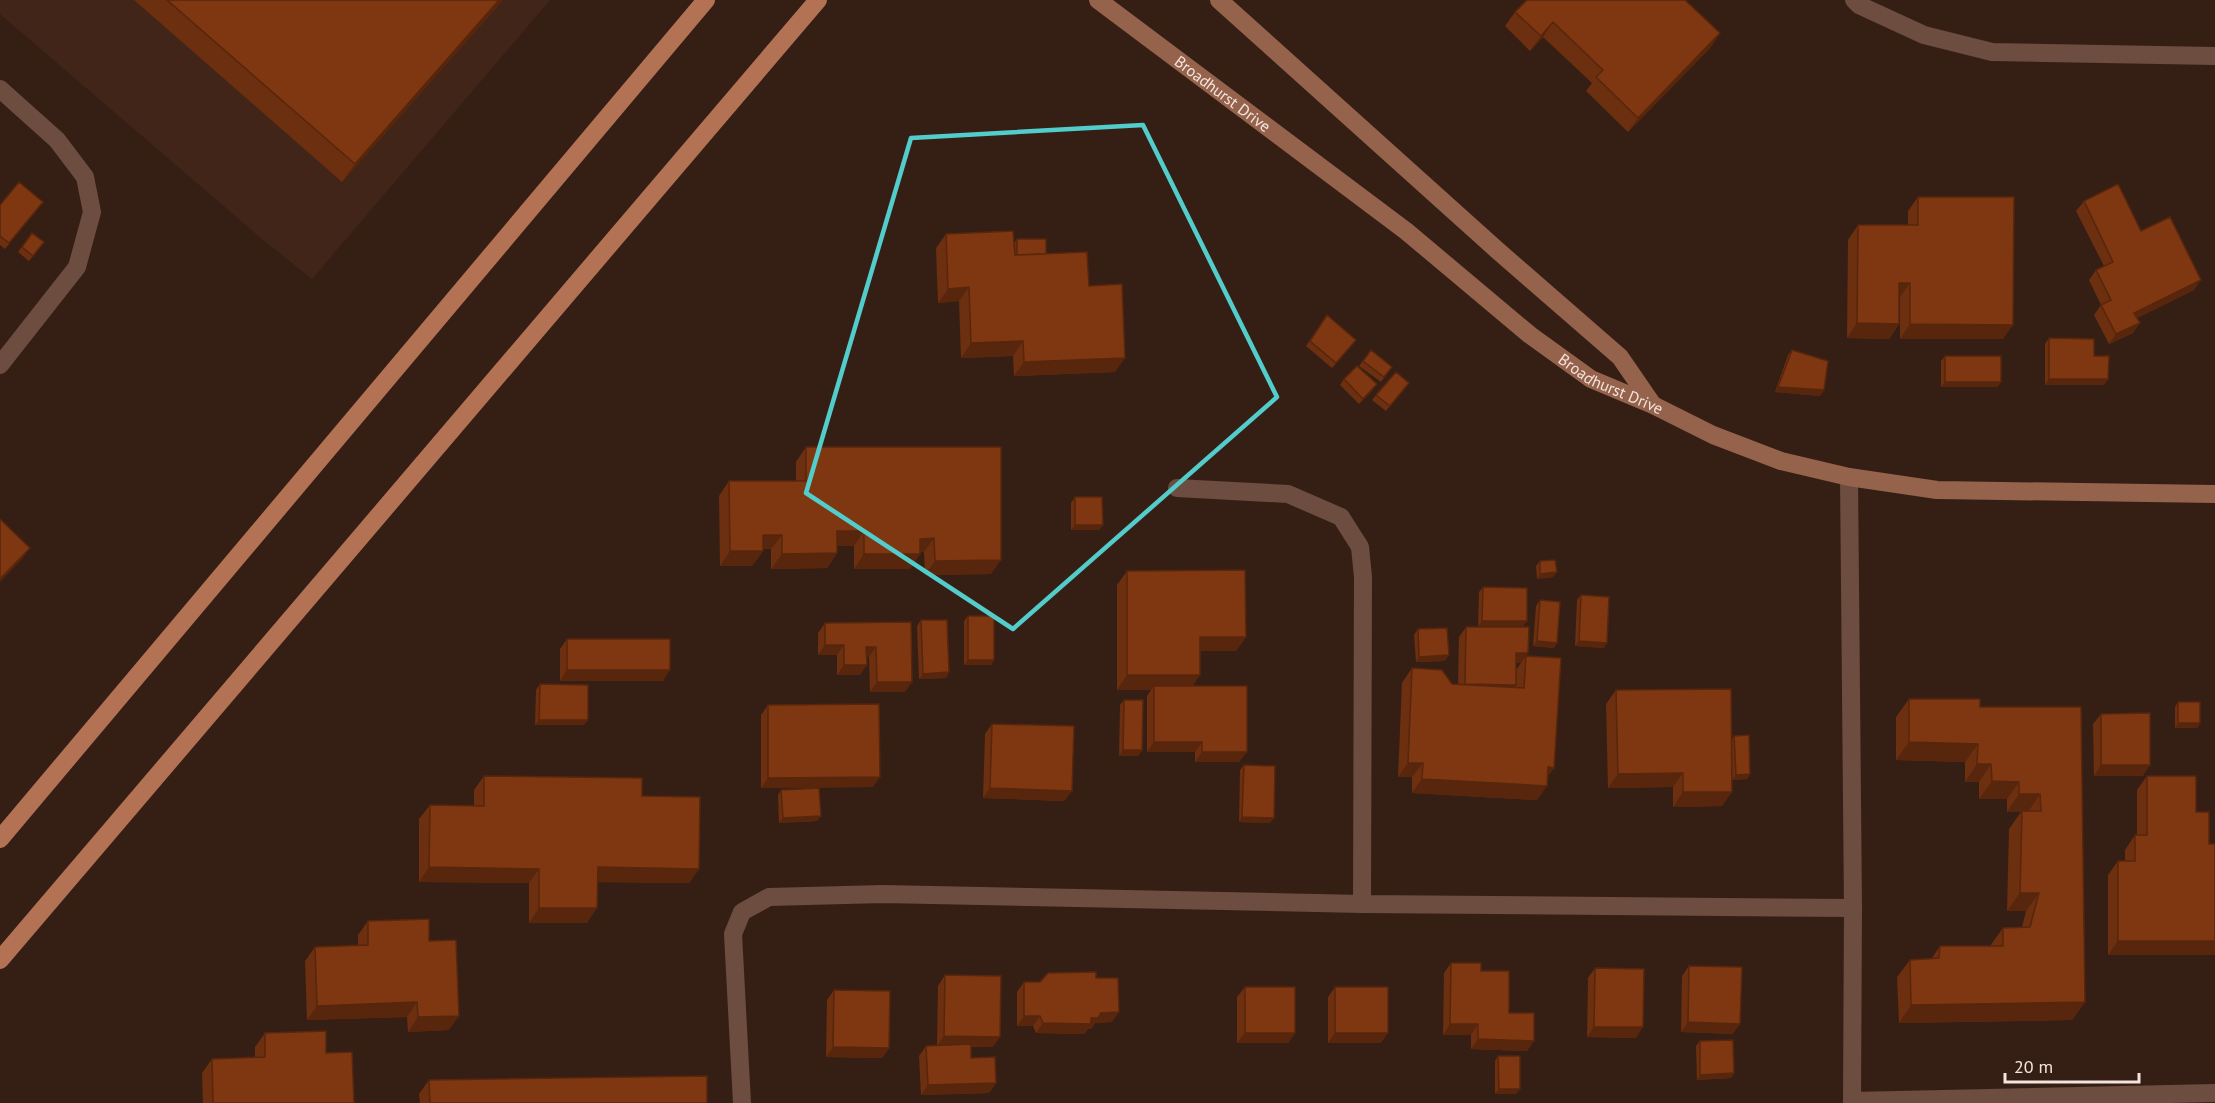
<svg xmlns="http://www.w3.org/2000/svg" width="2215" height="1103" font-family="'PT Sans',sans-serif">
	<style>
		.built { fill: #412518 }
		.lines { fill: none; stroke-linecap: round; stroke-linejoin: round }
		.street { stroke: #6d4d3f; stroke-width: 18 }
		.secondary { stroke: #95624c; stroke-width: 18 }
		.primary { stroke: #b47255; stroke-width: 18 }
		.wall { fill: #6c2f0f }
		.shaded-wall { fill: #58260c }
		.building { fill: #7e3711; stroke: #58260c; stroke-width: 1.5 }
		.marked { fill: none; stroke: #52cdcc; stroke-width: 4.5; stroke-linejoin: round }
		.labels { text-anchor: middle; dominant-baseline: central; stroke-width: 4.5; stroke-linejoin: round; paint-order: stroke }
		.street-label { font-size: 16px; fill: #f4e4dd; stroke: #351f15 }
	</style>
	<rect width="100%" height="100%" fill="#351f15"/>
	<path class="built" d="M0,0H550L312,279L262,239L0,14Z"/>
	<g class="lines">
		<path class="street" d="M1854,0L1859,5L1924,35L1992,52L2215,56
			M0,89L57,140L85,177L92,212L77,267L0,365
			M1849,477L1853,908L1852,1103
			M1177,488L1288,494L1341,517L1360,547L1363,577L1362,904
			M1852,1101L2215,1093
			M742,1103L733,934L742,912L769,897L883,894L1362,904L1853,908"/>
		<g class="secondary">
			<path id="s1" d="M1098,0L1406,231L1530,335L1591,379L1653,405L1713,435L1781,461L1849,477L1937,490L2215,494"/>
			<path d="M1219,0L1497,250L1620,357L1653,405"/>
		</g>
		<path class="primary" d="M0,839L706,0
			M0,960L818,0"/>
	</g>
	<path class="wall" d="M134,0H503L342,182Z
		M1515,12L1720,33L1710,48L1628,132L1586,91L1592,83L1543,37L1530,51L1505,26Z
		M1918,197L2003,339H1900V297H1899V324L1889,339L1847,338L1848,240L1858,225H1908V211Z
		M2084,201L2141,231L2194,290L2137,318L2133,333L2109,344L2094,315L2101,305L2089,280L2096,270L2104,266L2076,211Z
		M43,202L5,249L0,245V205Z
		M32,233L44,242L29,261L18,252Z
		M946,234L1014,243L1017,239L1046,254L1089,286L1115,372L1014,376L1013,356L961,358L959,301L938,303L936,248Z
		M1327,315L1356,340L1332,368L1306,346Z
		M2049,338L2108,379L2104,385H2045V344Z
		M1371,350L1392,367L1381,382L1359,366Z
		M1792,350L1824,390L1820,396L1775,392L1788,355Z
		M1945,356L2001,382L1997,387H1941V361Z
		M1344,379L1373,390L1359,404L1340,385Z
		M1409,383L1386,411L1372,400L1376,395Z
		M806,447L991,574L925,575L924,552H920V554L910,569H854V546H837V553L827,568L771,569V549H763V551L752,566H720L719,496L729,481H796V462Z
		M1075,497L1103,525L1099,530H1071V503Z
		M1540,561L1553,577L1537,579L1536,566Z
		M1127,571L1246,637L1236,651H1200V675L1192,686L1239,762H1195V752H1147V696L1151,690H1117V585Z
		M1483,587L1527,621L1523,626H1478L1479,592Z
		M1581,595L1604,648L1575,646L1577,600Z
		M1540,600L1554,648L1533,646L1536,606Z
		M968,616L994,660L991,665H964V621Z
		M921,620L949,672L946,678L919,679L917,626Z
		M911,622L905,692H870L869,657H866L860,675H837V655H818V633L825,623Z
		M1466,627L1528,653L1521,663H1516V670L1526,656L1537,800L1412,793V777H1398L1402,683L1412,668L1452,684H1458L1459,637Z
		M1418,629L1445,661L1416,662L1414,635Z
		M567,639L663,681H560V649Z
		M540,684L584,725H535L536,690Z
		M1616,690L1732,739L1734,736L1750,774L1747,779L1732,780L1722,806L1673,807V787L1608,788L1606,704Z
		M1909,699L1980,707H2081L2085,1002L2072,1020L1899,1023L1897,977L1910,960L1932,958L1940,946H1990L2003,928L2022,927L2026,911H2007L2009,829L2021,812H2007V799H1979V782H1965V762L1896,760V717Z
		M1124,700L1142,750L1138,756H1119L1120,705Z
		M2178,702L2200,723L2197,728H2175V707Z
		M768,705L873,787L761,788V715Z
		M2101,714L2143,776H2094L2093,724Z
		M992,724L1072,791L1064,801L983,798L985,734Z
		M1244,765L1270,823L1239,822L1240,770Z
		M484,776L642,796L699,869L689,883L597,882L587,923H529V883L419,882V819L430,805L474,806V790Z
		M2147,776L2196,812L2209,844L2215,955H2108V875L2118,861H2125V850L2135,835H2137V790Z
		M781,790L817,821L779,823L778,795Z
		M368,921L429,941L449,1030L408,1032L407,1017L307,1020L305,961L315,947L358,946V935Z
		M1451,963L1481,971L1509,1013L1534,1041L1527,1051L1471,1049V1035H1443L1444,973Z
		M1689,966L1733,1034L1681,1032L1682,976Z
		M1595,968L1636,1038L1587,1037L1588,978Z
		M945,975L993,1047H971V1058L996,1083L989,1093L921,1095L919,1056L926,1046H937L938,986Z
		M1096,978L1112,1022L1095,1023L1091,1029H1088L1084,1034L1036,1033L1033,1026H1017V992L1024,982H1040Z
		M1245,987L1295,1033L1288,1043H1237V997Z
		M1335,987L1381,1043H1328V997Z
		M834,990L889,1048L882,1058L826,1057L827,1000Z
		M265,1033L326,1053L354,1103H203L202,1073L212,1059L255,1058V1047Z
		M1700,1041L1734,1073L1731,1078L1697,1080L1696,1046Z
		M1498,1056L1516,1094H1495V1061Z
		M429,1080L707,1103H420L419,1094Z"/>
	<path class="shaded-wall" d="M499,0H503L342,182L355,164Z
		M1553,22L1543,37L1530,51L1541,36Z
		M1720,33L1710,48L1628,132L1638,118Z
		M2201,280L2194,290L2127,323L2134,313Z
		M1899,283H1910L1900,297H1889Z
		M969,287L959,301L938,303L948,289Z
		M1857,323L1899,324L1889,339L1847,338Z
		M2140,323L2133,333L2109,344L2116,334Z
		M1910,324L2013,325L2003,339H1900Z
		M1023,341L1013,356L961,358L971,343Z
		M1125,358L1115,372L1014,376L1024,362Z
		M2049,379H2108L2104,385H2045Z
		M1945,382H2001L1997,387H1941Z
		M1377,384L1373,390L1359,404L1363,399Z
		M1778,387L1824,390L1820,396L1775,392Z
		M1075,525H1103L1099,530H1071Z
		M837,531H864L854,546H827Z
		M763,535H782L771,549H752Z
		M934,538L924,552L910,553L920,539Z
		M30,548L23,558L0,582V579Z
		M730,551H763L752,566H720Z
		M837,553L827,568L771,569L782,554Z
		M864,554H920L910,569H854Z
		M1001,560L991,574L925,575L935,561Z
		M1557,572L1553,577L1537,579L1540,574Z
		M1482,621H1527L1523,626H1478Z
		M1200,637H1246L1236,651H1190Z
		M1537,641L1557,643L1554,648L1533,646Z
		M1579,641L1607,643L1604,648L1575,646Z
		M825,645H844L837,655H818Z
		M866,647H876L869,657H859Z
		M1516,653H1528L1521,663H1509Z
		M1449,655L1445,661L1416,662L1419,657Z
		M968,660H994L991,665H964Z
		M844,665H867L860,675H837Z
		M567,670H670L663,681H560Z
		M949,672L946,678L919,679L923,674Z
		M1127,675H1200L1190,690L1154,686L1151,690H1117Z
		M877,682H912L905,692H870Z
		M1465,684L1516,685L1509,695L1458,694Z
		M539,720H588L584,725H535Z
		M2178,723H2200L2197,728H2175Z
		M1154,742H1202L1195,752H1147Z
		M1909,742L1978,744L1965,762L1896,760Z
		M1123,750H1142L1138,756H1119Z
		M1202,752H1247L1239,762H1195Z
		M1408,763H1423L1412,777H1398Z
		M1977,764H1991L1979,782H1965Z
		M2101,765H2150L2143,776H2094Z
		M1548,767L1554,768L1544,782Z
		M1683,773L1673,787L1608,788L1618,774Z
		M1750,774L1747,779L1732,780L1736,775Z
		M880,777L873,787L761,788L768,778Z
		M1422,779L1547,786L1537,800L1412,793Z
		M1992,781L2019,782L2007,799H1979Z
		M990,788L1072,791L1064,801L983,798Z
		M1683,792H1732L1722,806L1673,807Z
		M2019,794H2040L2028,812H2007Z
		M821,816L817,821L779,823L783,818Z
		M1242,817L1274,818L1270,823L1239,822Z
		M429,867L539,869L529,883L419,882Z
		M598,867L699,869L689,883L588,882Z
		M2020,893H2039L2026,911H2007Z
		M539,908H597L587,923H529Z
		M2118,941H2215V955H2108Z
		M417,1002L407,1017L307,1020L317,1006Z
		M2085,1002L2072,1020L1899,1023L1911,1005Z
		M1119,1012L1112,1022L1095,1023L1091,1029H1088L1084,1034L1036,1033L1043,1023L1091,1018L1101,1013Z
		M459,1016L449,1030L408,1032L418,1017Z
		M1024,1016H1040L1033,1026H1017Z
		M1688,1022L1740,1024L1733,1034L1681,1032Z
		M1450,1024H1478L1471,1035H1443Z
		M1594,1027H1643L1636,1038L1587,1037Z
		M1245,1033H1295L1288,1043H1237Z
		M1335,1033H1388L1381,1043H1328Z
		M944,1036L1000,1037L993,1047L937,1046Z
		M1478,1039L1534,1041L1527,1051L1471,1049Z
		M833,1047L889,1048L882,1058L826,1057Z
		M1734,1073L1731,1078L1697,1080L1700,1075Z
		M996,1083L989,1093L921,1095L928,1085Z
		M1499,1089H1520L1516,1094H1495Z"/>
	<path class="building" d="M167,0H499L355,164Z
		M1527,0H1685L1720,33L1638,118L1596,77L1603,70L1553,22L1541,36L1515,12Z
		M19,182L43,202L9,243L0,236V205Z
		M2118,184L2141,231L2170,217L2201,280L2134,313L2140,323L2116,334L2101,305L2111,300L2096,270L2113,262L2084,201Z
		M1918,197H2014L2013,325L1910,324V283H1899V324L1857,323L1858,225H1918Z
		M1013,231L1015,255L1087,252L1089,286L1122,284L1125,358L1024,362L1023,341L971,343L969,287L948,289L946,234Z
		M32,233L44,242L33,256L22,247Z
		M1017,239H1046V254L1017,255Z
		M1327,315L1356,340L1336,363L1310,341Z
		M2049,338L2094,339V356H2109L2108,379H2049Z
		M1371,350L1392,367L1384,377L1363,361Z
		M1792,350L1828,361L1824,390L1778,387Z
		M1945,356H2001V382H1945Z
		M1357,366L1377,384L1363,399L1344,379Z
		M1396,372L1409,383L1390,406L1376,395Z
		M806,447H1001V560L935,561L934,538L920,539V554H864V531H837V553L782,554V535H763V551H730L729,481H806Z
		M1075,497H1102L1103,525H1075Z
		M0,519L30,548L0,579Z
		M1555,560L1557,572L1540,574V561Z
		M1245,570L1246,637H1200V675H1127V571Z
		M1483,587L1527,588V621H1482Z
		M1581,595L1609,597L1607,643L1579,641Z
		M1540,600L1560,602L1557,643L1537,641Z
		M968,616H994V660H968Z
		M921,620H947L949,672L923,674Z
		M911,622L912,682H877L876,647H866L867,665H844V645H825V623Z
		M1466,627H1529L1528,653H1516V685L1465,684Z
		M1447,628L1449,655L1419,657L1418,629Z
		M567,639H670V670H567Z
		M1526,656L1561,658L1554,768L1548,767L1547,786L1422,779L1423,763H1408L1412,668L1442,670L1452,684L1524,688Z
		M540,684L588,685V720H539Z
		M1154,686H1247V752H1202V742H1154Z
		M1731,689L1732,792H1683V773L1618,774L1616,690Z
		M1909,699H1980V707H2081L2085,1002L1911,1005L1910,960L1939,958L1940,946H2003V928L2030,927L2039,893H2020L2022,811H2041L2040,794H2019V782L1992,781L1991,764H1977L1978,744L1909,742Z
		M1124,700H1143L1142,750H1123Z
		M2178,702H2200V723H2178Z
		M879,704L880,777L768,778V705Z
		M2150,713V765H2101V714Z
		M992,724L1074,726L1072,791L990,788Z
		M1749,735L1750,774L1736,775L1734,736Z
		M1244,765L1275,766L1274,818L1242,817Z
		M484,776L642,778V796L700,797L699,869L598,867L597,908H539V869L429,867L430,805L484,806Z
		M2147,776H2196V812H2209V844H2215V941H2118V861H2135V835H2147Z
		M819,788L821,816L783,818L781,790Z
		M429,919V941L456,940L459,1016L418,1017L417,1002L317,1006L315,947L368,945V921Z
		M1451,963H1481V971H1509V1013H1534V1041L1478,1039V1024H1450Z
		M1689,966L1742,967L1740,1024L1688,1022Z
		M1595,968L1644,969L1643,1027H1594Z
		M1096,972V978H1118L1119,1012L1101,1013L1098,1018H1091V1024L1043,1023L1040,1016H1024V982H1040L1048,973Z
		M945,975L1001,976L1000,1037L944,1036Z
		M1245,987H1295V1033H1245Z
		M1335,987H1388V1033H1335Z
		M834,990L890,991L889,1048L833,1047Z
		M326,1031V1053L352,1052L354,1103H213L212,1059L265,1057V1033Z
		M1733,1040L1734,1073L1700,1075V1041Z
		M971,1044V1058L995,1057L996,1083L928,1085L926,1046Z
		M1498,1056H1520V1089H1499Z
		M707,1076V1103H430L429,1080Z"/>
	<path class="marked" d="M1143,125L1277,397L1013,629L806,493L911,138Z"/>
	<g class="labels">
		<g class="street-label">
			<text stroke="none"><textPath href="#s1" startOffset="156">Broadhurst Drive</textPath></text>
			<text stroke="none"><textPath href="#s1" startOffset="642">Broadhurst Drive</textPath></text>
		</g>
	</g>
	<path d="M2005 1073v9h134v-9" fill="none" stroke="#f4e4dd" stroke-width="3"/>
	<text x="2014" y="1073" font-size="18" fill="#f4e4dd" stroke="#351f15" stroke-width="4.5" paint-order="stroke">20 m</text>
</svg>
